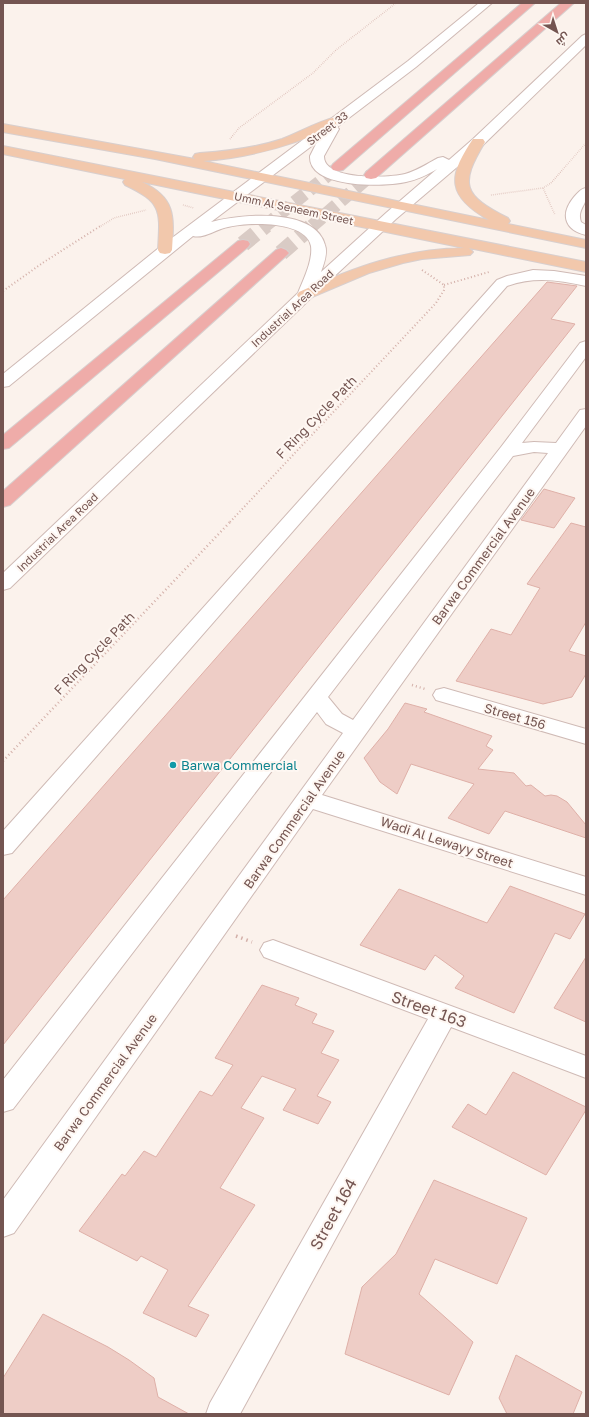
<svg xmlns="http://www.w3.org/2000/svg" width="589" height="1417" font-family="'Golos Text',Cairo,sans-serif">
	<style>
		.building { fill: #eecdc6; stroke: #dfb0a8 }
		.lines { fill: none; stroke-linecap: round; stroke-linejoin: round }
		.highway-tunnel-far1 { stroke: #d9cbc5; stroke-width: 13; stroke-dasharray: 13 6; stroke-linecap: butt }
		.highway-tunnel { stroke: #d9cbc5; stroke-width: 16; stroke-dasharray: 16 8; stroke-linecap: butt }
		.minor-casing { stroke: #cfbab5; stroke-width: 2 }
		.major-casing { stroke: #d8cfce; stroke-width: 2 }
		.highway-casing { stroke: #d8cfce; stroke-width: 2 }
		.path-far3 { stroke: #d3b0a9; stroke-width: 1.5; stroke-dasharray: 0.5 1.5; stroke-linecap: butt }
		.path-far2 { stroke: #d3b0a9; stroke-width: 2; stroke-dasharray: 1 2.5; stroke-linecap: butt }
		.path-far1 { stroke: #d3b0a9; stroke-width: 2.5; stroke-dasharray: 1 3; stroke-linecap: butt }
		.path { stroke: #d3b0a9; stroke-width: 3.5; stroke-dasharray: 1.5 4; stroke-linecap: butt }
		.minor { fill: #fff; fill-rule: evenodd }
		.major { fill: #f2c8ac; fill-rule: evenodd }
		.highway { fill: #efaca9; fill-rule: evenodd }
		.culture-dot { fill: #0f9aa8; stroke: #fef7f2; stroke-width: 1.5 }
		.labels { text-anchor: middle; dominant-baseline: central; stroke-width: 4; stroke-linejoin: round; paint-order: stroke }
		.far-street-label { font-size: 11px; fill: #745551; stroke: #fef7f2 }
		.street-label { font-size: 13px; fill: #745551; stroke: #fef7f2 }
		.culture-label { font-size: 13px; fill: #0d838f; stroke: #fef7f2; text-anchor: start }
		.near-street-label { font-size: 16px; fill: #745551; stroke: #fef7f2 }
	</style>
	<rect width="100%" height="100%" fill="#fbf2ec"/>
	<path class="building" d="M547,282L577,286L551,319L575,324L3,1045V900Z
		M544,489L575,498L554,528L521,520Z
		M571,523L586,527V622L569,651L586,656V674L572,697L543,704L456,681L491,629L511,635L540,588L527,584Z
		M405,703L427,709L424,712L492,736L486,746L493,750L478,769L514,773L526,786L531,785L545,796L551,795L557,796L567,802L586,825V838L505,811L489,834L448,818L474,784L411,764L397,794L380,782L364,758L388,729Z
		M510,886L585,914L570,939L555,933L514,1013L455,988L464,976L435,955L425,970L360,945L399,889L487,923Z
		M586,957V1022L554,1008Z
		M262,985L299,998L295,1005L317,1014L312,1023L334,1031L321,1053L339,1060L317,1096L331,1102L318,1124L283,1110L296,1089L262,1076L241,1108L264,1118L220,1188L255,1205L188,1306L209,1315L196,1337L143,1313L168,1270L141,1256L137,1261L79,1231L122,1174L125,1176L144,1151L156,1157L200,1091L212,1096L233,1065L215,1058Z
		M513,1072L586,1107V1110L546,1175L452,1127L468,1104L486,1115Z
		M434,1180L527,1218L497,1284L435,1259L419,1294L473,1342L449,1395L345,1354L362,1287L396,1254Z
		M43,1314L108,1347L129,1360L154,1378L158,1397L189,1414H3V1378Z
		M516,1355L582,1392L573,1414H507L499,1398Z"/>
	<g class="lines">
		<path class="highway-tunnel-far1" d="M265,226L338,167
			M312,226L371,175"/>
		<path class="highway-tunnel" d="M243,244L266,225
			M281,253L313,225"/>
		<g class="minor-casing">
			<path id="minor" d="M479,3H492L416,67L337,127L339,129L324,156C323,181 389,178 405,174C416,171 427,164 438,158L443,157L449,160L473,139L582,36L586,34V45L483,145L396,219L311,298L10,588L3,590V573L298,293C303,280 313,261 311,246C306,220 247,222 228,227C216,229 204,239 193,236L9,386L3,387V374L160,247L408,61ZM317,142L310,156C308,189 385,187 406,182C417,180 427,175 437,169L386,213L321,272C324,264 328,253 325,245C315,207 240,214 211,222Z
				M586,188C586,192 587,198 585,202C582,209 578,213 581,222L586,225V235C564,230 560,214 574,197C578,193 580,189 586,188Z
				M533,270L554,271L586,276V286C559,280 534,276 507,286L12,853L3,855V831L497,280L507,276Z
				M586,341V357L522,443L534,442L556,443L580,410L586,409V426L322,795L586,877V895L313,809L14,1233L3,1237V1200L343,733L326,724L317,712L13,1109L3,1112V1080L501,447L580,343ZM534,452L548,453L353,720L342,714L328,697L513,456Z
				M444,688L586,729V744L436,700L433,695L436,690Z
				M273,940L586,1056V1078L451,1027L240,1414H206L210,1403L428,1019L264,957L260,950L264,943Z"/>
		</g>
		<g class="major-casing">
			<path id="major" d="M336,117L341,118L343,121L341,124C296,144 252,158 203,161L489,220C447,196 447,177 473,139H483L485,142C459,185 463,195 508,218L510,221L508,224L586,240V248L155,159L3,132V124L195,159L193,157L195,154L200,153C228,151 255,148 282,139C300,132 317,122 336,117Z
				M3,146L586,262V272L469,248L473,252L470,255L422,259L403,263L369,273L305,300L299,298L297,295L299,292C355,267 403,249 464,248L142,182C176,198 174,216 172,250L170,253L165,254L160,253L158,250C160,211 163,203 125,185L123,182L125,179L3,154Z"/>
		</g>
		<g class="highway-casing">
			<path id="highway" d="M522,3H535L343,170L338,171L333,170L331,167L333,164Z
				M561,3H574L376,178L371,179L366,178L364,175L366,172Z
				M243,240L248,241L250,244L248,247L9,448L3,449V435L238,241Z
				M281,248L286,250L289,253L286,256L10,505L3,507V491L276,250Z"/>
		</g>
		<path class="path-far3" d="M230,139L239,128L313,73L336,50L396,3
			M543,188L555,215
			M491,195L543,188L551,183L586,143
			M183,205L194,208
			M101,226L114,218L146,210"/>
		<path class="path-far2" d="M444,285L489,272
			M3,291L44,262L102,225
			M230,522L436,303L444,290V285L422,270"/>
		<path class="path-far1" d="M412,685L425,689
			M3,761L231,521"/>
		<path class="path" d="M236,936L252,942"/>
		<use href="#minor" class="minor"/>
		<use href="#major" class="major"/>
		<use href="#highway" class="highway"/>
	</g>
	<circle class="culture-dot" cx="173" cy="765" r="4"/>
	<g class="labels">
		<g class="far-street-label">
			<text transform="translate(327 128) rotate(-37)">Street 33</text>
			<text transform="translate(294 208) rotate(12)">Umm Al Seneem Street</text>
			<text transform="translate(292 308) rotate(-43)">Industrial Area Road</text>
			<text transform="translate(57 532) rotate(-44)">Industrial Area Road</text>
		</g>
		<g class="street-label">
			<text transform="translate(316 417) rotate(-46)">F Ring Cycle Path</text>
			<text transform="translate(483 556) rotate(-54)">Barwa Commercial Avenue</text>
			<text transform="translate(94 653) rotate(-46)">F Ring Cycle Path</text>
			<text transform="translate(515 716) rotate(16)">Street 156</text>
			<text transform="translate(294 819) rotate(-55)">Barwa Commercial Avenue</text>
			<text transform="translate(447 842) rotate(18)">Wadi Al Lewayy Street</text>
			<text transform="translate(105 1082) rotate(-54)">Barwa Commercial Avenue</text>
		</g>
		<g class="culture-label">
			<text x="181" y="765">Barwa Commercial</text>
		</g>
		<g class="near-street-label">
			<text transform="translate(429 1009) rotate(20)">Street 163</text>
			<text transform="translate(333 1214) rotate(-61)">Street 164</text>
		</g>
	</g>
	<rect width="589" height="1417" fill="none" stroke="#745551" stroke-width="8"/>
	<g transform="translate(557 32) rotate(141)" stroke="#fef7f2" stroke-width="3" paint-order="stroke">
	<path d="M0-3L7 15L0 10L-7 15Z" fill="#745551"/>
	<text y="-6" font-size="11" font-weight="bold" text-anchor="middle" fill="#745551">ش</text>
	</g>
</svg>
